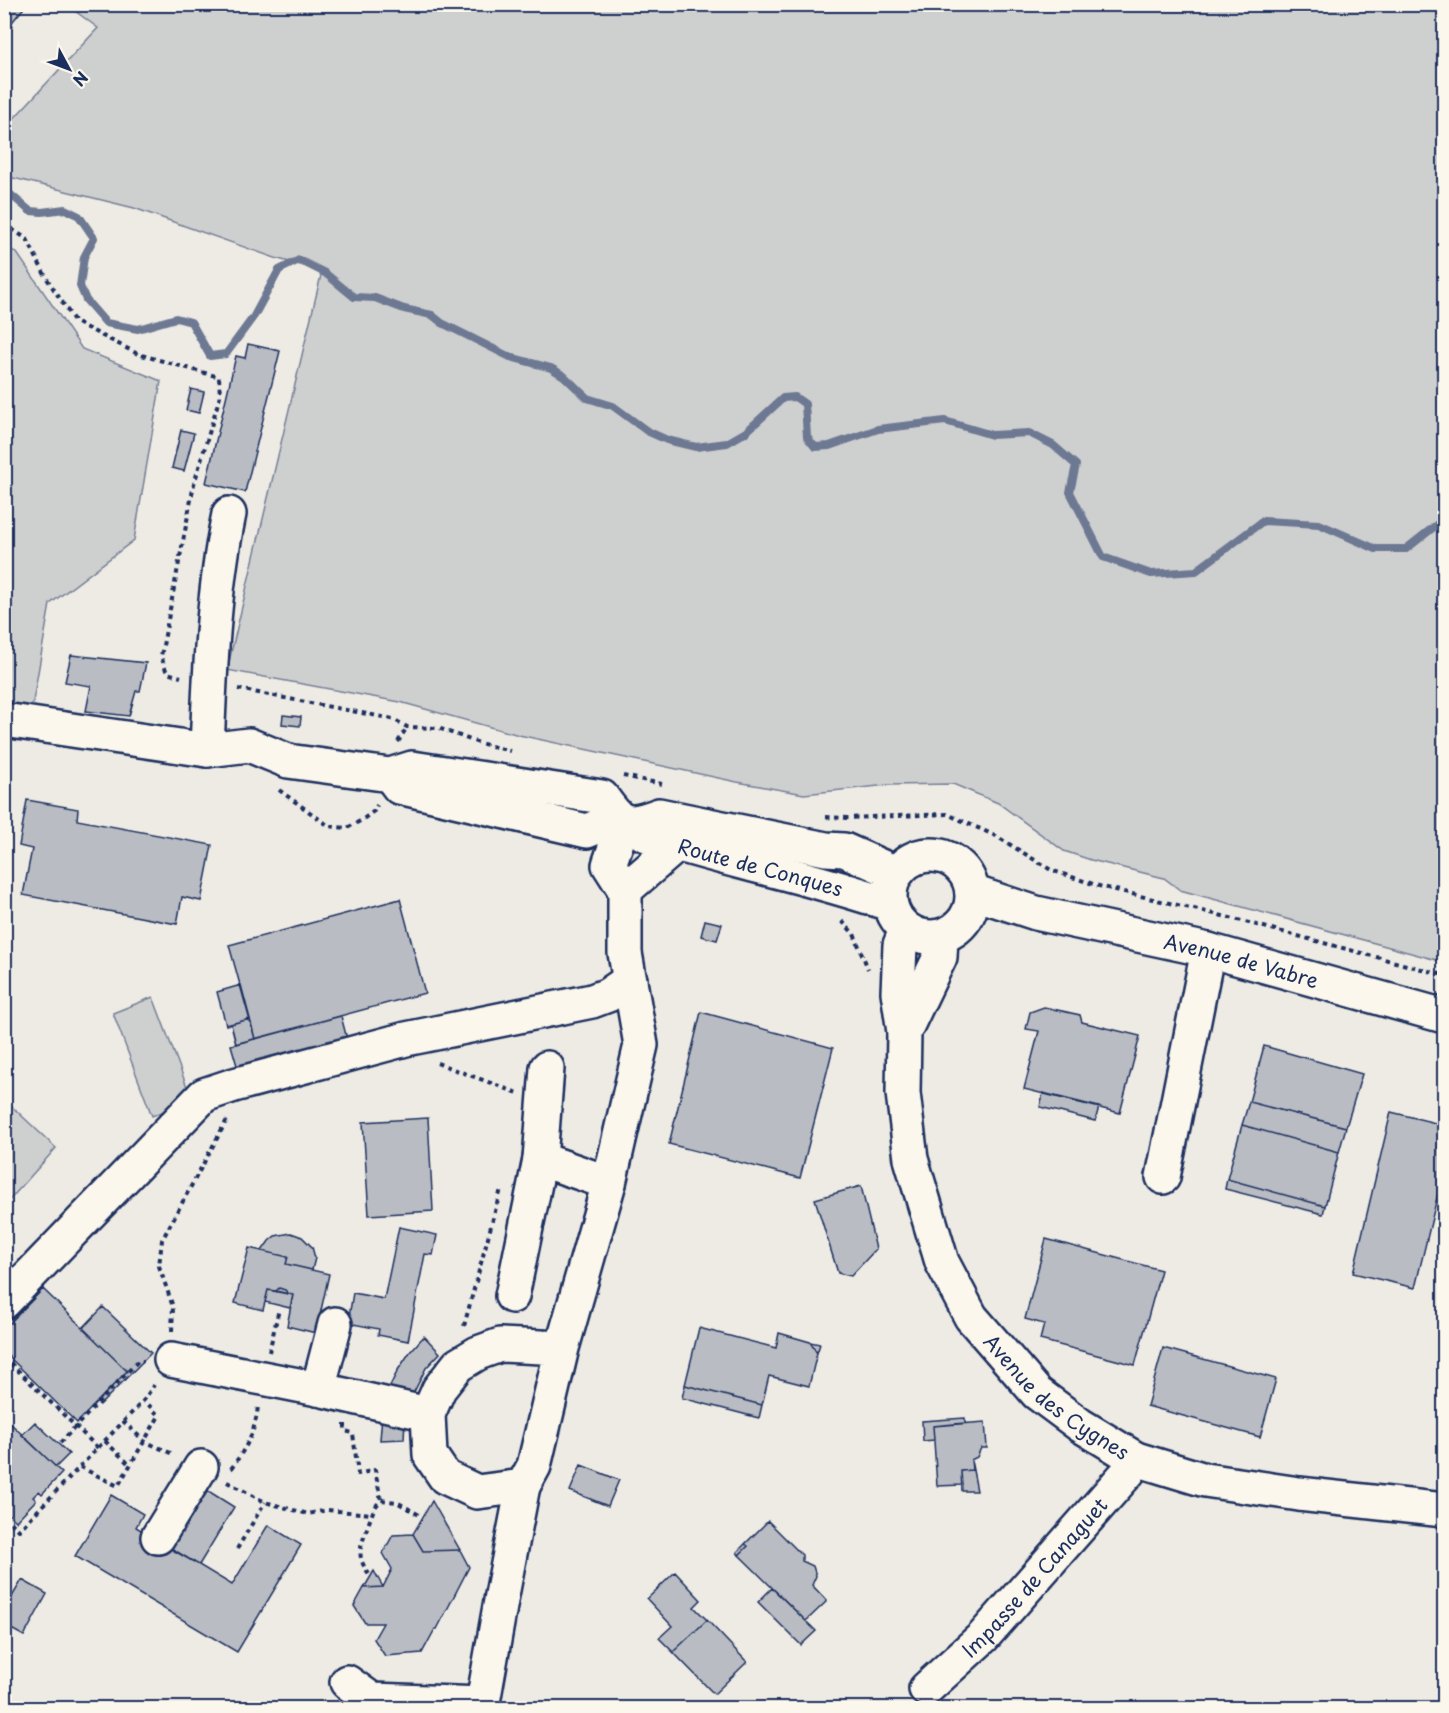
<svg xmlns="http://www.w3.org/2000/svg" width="1449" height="1713" font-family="'Playpen Sans',sans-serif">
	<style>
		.green { fill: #cecfcf; stroke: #747f96; stroke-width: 1.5 }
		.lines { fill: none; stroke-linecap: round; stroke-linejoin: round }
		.stream { stroke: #6d7892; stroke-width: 8 }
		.building { fill: #b9bcc3; stroke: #1b2f5e; stroke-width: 1.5 }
		.minor-casing { stroke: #1b2f5e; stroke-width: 38 }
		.major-casing { stroke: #1b2f5e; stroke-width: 38 }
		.path { stroke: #1b2f5e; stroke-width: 4; stroke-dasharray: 4.5 4.5; stroke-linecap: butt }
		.minor { stroke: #fbf7ec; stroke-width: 33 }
		.major { stroke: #fbf7ec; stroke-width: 33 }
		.rail-casing { stroke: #1b2f5e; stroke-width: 7 }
		.rail { stroke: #fbf7ec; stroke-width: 4.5; stroke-dasharray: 14; stroke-linecap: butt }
		.labels { text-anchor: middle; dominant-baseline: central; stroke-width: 6; stroke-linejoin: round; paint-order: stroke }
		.street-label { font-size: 20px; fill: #1b2f5e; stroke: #fbf7ec }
	</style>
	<rect width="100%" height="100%" fill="#eeebe4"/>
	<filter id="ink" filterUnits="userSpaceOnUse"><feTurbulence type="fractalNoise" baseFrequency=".0167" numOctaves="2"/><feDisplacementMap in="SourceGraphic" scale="12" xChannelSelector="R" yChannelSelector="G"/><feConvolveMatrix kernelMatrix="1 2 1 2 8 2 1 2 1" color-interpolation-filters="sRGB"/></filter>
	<g filter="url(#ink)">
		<path class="green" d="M67,5H1444V962L1180,890L1164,878L1091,860L1064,851L998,803L953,784L888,785L804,794L737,782L519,735L400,702L227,670L322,271L275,258L134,208L5,176L4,129L98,28Z
			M5,246L17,253L82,349L161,381L134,540L50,604L32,707L5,703Z
			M153,997L192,1100L152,1116L113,1013Z
			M5,1100L56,1148L5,1205H4Z"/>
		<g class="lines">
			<path class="stream" d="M4,189L30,211L42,212L65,209L79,216L94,238L84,257L80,286L86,300L106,323L138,329L176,318L191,322L210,356L226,354L254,316L279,270L299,260L325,273L354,297L375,298L404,309L432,315L442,323L510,357L551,368L564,376L587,398L613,406L647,431L667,440L696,447L727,443L746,432L783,398L795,397L805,404L807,437L815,447L829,446L878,429L945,421L992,435L1029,433L1053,445L1076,465L1070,492L1103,557L1151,574L1196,571L1263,521L1319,524L1376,549H1406L1444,519"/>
		</g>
		<path class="building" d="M4,4H27L4,32Z
			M248,344L280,351L245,492L206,483L236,356L245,358Z
			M191,389L204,392L199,413L186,410Z
			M181,430L194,433L184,471L172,468Z
			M71,655L146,663L140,691H136L129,716L86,711L91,686L65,682Z
			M283,715L301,717L300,726L282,724Z
			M27,800L78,809L77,820L212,845L201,901L182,897L177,924L23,895L32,849L19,846Z
			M400,899L425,993L255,1039L229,945Z
			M705,920L722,924L717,940L701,936Z
			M241,985L250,1019L226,1025L217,992Z
			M1044,1007L1080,1015L1082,1022L1140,1036L1120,1113L1024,1089L1039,1031L1026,1029L1030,1012Z
			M701,1012L833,1048L800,1178L669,1144Z
			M341,1016L347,1039L238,1069L231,1045Z
			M250,1019L255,1039L236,1044L231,1024Z
			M1264,1046L1362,1074L1346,1127L1249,1102Z
			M1043,1093L1099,1107L1095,1121L1040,1107Z
			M1249,1102L1346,1127L1339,1152L1242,1125Z
			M1391,1112L1444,1125V1182L1441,1181L1415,1288L1353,1273Z
			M428,1118L433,1211L369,1215L363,1122Z
			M1242,1125L1339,1152L1325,1206L1227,1179Z
			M1227,1179L1325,1206L1323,1214L1225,1189Z
			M861,1186L876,1249L851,1276L838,1273L815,1199Z
			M399,1227L437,1235L433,1255L425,1254L408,1341L378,1335L379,1329L348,1323L353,1293L384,1299Z
			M291,1233L302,1237L312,1247L315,1258L312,1270L286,1264L288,1257L262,1251L269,1241L275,1236Z
			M1046,1239L1161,1270L1135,1365L1040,1340L1044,1324L1025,1319Z
			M249,1248L288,1257L286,1264L329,1274L316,1333L287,1326L293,1295L289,1294L285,1290L279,1288L276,1291L268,1290L263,1310L235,1303Z
			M279,1288L285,1290L289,1294L276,1291Z
			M43,1289L127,1371L77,1423L4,1352V1329Z
			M268,1290L293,1295L290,1308L265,1302Z
			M103,1307L151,1353L100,1405L97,1402L127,1371L83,1328Z
			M699,1328L776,1348L779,1333L810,1342L817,1353L809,1386L769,1376L762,1405L685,1385Z
			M424,1336L440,1353L426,1368L410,1400L405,1418L404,1439L380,1440L382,1415L387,1392L398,1370L410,1352Z
			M810,1342L820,1344L817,1353Z
			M1163,1348L1276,1379L1260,1437L1147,1406Z
			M685,1385L762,1405L759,1418L682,1398Z
			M5,1418L62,1473L42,1494L39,1491L33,1497L36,1500L16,1521L4,1510Z
			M965,1418V1423L933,1426L934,1440L923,1441L922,1421Z
			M35,1422L69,1454L56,1467L22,1435Z
			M985,1422L987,1448H981L977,1457L971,1460L972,1470L961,1471L962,1485L937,1486L933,1426Z
			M971,1460L977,1491H962L961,1471L972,1470Z
			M581,1465L619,1480L608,1506L570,1491Z
			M205,1489L234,1507L199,1565L169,1548Z
			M111,1495L143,1514L136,1527L232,1585L268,1525L301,1545L237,1652L75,1556Z
			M432,1501L460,1550L423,1551L413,1534Z
			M768,1521L802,1555V1561L813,1566L816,1576L812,1585L827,1601L806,1621L739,1555L748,1546L745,1544Z
			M413,1534L423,1551L460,1550L469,1567L437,1629H435L422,1653L385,1656L374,1639L383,1623H365L354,1606L364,1588L383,1587L392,1569L383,1553L393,1535Z
			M745,1544L748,1546L739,1555L737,1552Z
			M374,1571L383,1587L364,1588Z
			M675,1572L701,1600L694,1607L707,1620L673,1652L659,1638L672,1626L647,1599Z
			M22,1580L47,1594L24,1636L4,1625V1610Z
			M772,1588L816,1631L801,1645L758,1602Z
			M707,1620L747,1662L714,1694L673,1652Z"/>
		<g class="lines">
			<g class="minor-casing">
				<g id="minor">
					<path d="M207,750C210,671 213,591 229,514"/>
					<path d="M624,821L609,865L625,890L677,845"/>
					<path id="s1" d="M906,930L900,945L898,992L904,1032L903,1093L911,1159L942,1262L971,1317L1037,1393L1080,1425L1136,1459L1205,1480L1299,1494L1444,1510"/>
					<path d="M904,1032L940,957L941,937"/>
					<path d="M540,1159L609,1183"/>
					<path d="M1163,1177L1208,950"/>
					<path d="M512,1296L540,1159L547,1068"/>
					<path d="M4,1302L204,1095L234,1085L406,1039L592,1001L608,995L630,980"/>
					<path d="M562,1348L500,1345L478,1353L458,1365L439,1389L428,1414L430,1455L445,1477L477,1492L523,1486L534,1466L562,1348L609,1183L641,1045L625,953V890"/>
					<path d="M171,1360L318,1389L428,1414"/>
					<path d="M318,1389L335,1324"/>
					<path d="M158,1537L201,1467"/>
					<path d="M347,1682L372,1700L483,1704"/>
					<path id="s2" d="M926,1689L983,1637L1128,1472L1136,1459"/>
					<path d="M482,1708L502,1595L523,1486"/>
				</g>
			</g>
			<g class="major-casing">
				<g id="major">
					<path d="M4,720L207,750L249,745L288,761L390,775L412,768L602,797C622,825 626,827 659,815L826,849L844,850L896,873"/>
					<path d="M390,775L399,787L587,831L618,818"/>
					<path id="s3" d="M637,823L644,834C725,861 809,876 889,904"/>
					<circle cx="931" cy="896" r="41"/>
					<path id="s4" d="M972,892L1036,913L1208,950L1444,1016"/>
				</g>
			</g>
			<path class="path" d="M4,224L27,239L46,277L75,322L138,354L219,377L220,396L194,484L161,656L167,673L181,677
				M238,689L393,719L407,727L438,728L476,742L510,751
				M398,742L407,727
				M623,776L662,784
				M279,790L329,826L347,828L362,820L374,811L377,805
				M826,817L847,818L947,814L996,836L1051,870L1099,886L1219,915L1444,975
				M842,921L854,934L868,969
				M437,1063L518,1093
				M464,1326L501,1189
				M172,1331L173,1307L159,1266L162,1240L228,1118
				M269,1352L279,1309
				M4,1357L98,1448
				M123,1421L144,1441L175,1455
				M345,1424V1431L353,1433L358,1474L375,1470L381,1500
				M105,1441L130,1465
				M60,1443L138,1361H144
				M80,1467L118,1486L159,1416L144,1400
				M231,1469C246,1447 255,1434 258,1406
				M227,1482L265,1502L308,1514L327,1510L371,1514
				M4,1516L19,1530L144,1400L154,1385
				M237,1549L265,1502
				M369,1574C354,1553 362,1546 368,1525C372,1515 373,1508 381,1500L397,1502L421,1516"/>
			<use href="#minor" class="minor"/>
			<use href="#major" class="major"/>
			<g class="rail-casing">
				<path id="rail" d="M4,1708H6"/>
			</g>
			<use href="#rail" class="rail"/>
		</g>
	</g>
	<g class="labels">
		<g class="street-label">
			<text stroke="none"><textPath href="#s3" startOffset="134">Route de Conques</textPath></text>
			<text stroke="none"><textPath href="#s4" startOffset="278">Avenue de Vabre</textPath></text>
			<text stroke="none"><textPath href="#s1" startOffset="519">Avenue des Cygnes</textPath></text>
			<text stroke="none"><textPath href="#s2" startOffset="156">Impasse de Canaguet</textPath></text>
		</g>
	</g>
	<rect width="1449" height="1713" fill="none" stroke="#fbf7ec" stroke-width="24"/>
	<rect x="12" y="12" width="1425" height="1689" fill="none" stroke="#1b2f5e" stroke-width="2" filter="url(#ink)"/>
	<g transform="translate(69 69) rotate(131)" stroke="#fbf7ec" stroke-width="4.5" paint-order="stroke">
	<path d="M0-4.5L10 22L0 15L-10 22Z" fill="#1b2f5e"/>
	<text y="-9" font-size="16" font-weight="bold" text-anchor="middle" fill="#1b2f5e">N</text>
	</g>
</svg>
